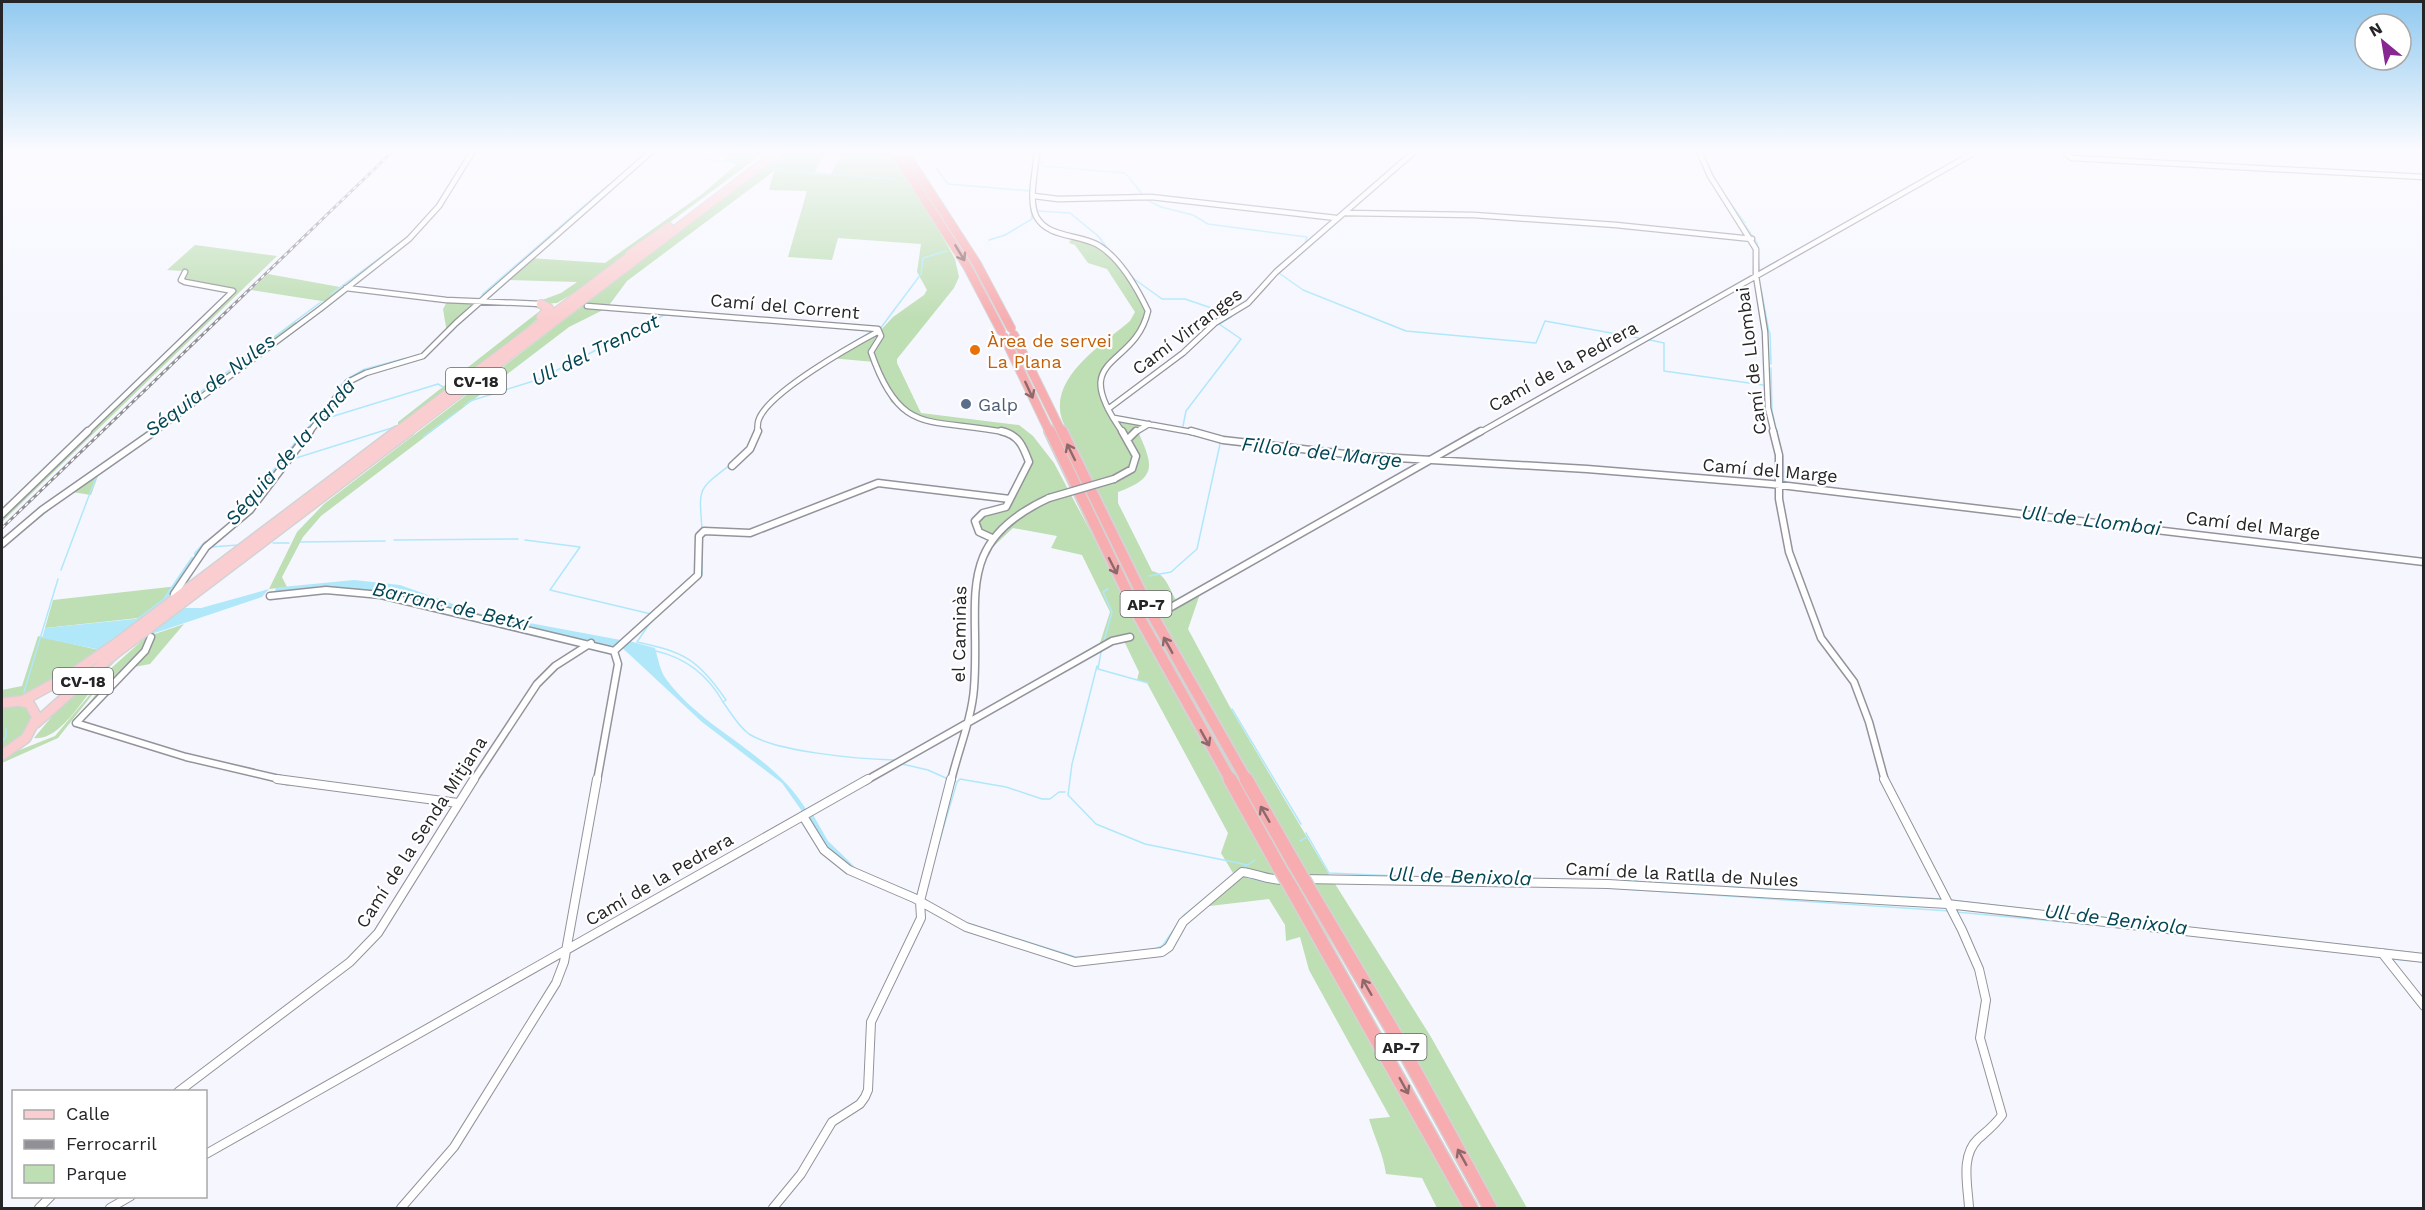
<svg xmlns="http://www.w3.org/2000/svg" width="2425" height="1210" font-family="'Work Sans',sans-serif">
	<style>
		.green { fill: #bedeb4 }
		.water { fill: #b0e8fa }
		.lines { fill: none; stroke-linecap: round; stroke-linejoin: round }
		.stream { stroke: #b0e8fa; stroke-width: 1.5 }
		.canal-far1 { stroke: #b0e8fa; stroke-width: 4.5 }
		.canal { stroke: #b0e8fa; stroke-width: 6 }
		.minor-far2-casing { stroke: #93949b; stroke-width: 7 }
		.minor-far1-casing { stroke: #93949b; stroke-width: 9 }
		.minor-casing { stroke: #93949b; stroke-width: 10 }
		.primary-far1-casing { stroke: #d3d3d4; stroke-width: 10 }
		.primary-casing { stroke: #d3d3d4; stroke-width: 12 }
		.motorway-far2-casing { stroke: #d3d3d4; stroke-width: 10 }
		.motorway-far1-casing { stroke: #d3d3d4; stroke-width: 14 }
		.motorway-casing { stroke: #d3d3d4; stroke-width: 16 }
		.minor-far2 { stroke: #fff; stroke-width: 4.5 }
		.minor-far1 { stroke: #fff; stroke-width: 6 }
		.minor { stroke: #fff; stroke-width: 8 }
		.primary-far1 { stroke: #faced0; stroke-width: 8 }
		.primary { stroke: #faced0; stroke-width: 9 }
		.motorway-far2 { stroke: #f7adb0; stroke-width: 8 }
		.motorway-far1 { stroke: #f7adb0; stroke-width: 10 }
		.motorway { stroke: #f7adb0; stroke-width: 13 }
		.rail-casing { stroke: #909096; stroke-width: 3 }
		.rail { stroke: #fff; stroke-width: 1.5; stroke-dasharray: 4; stroke-linecap: butt }
		.minor-bridge-casing { stroke: #93949b; stroke-width: 9; stroke-linecap: butt }
		.motorway-bridge-casing { stroke: #d3d3d4; stroke-width: 16; stroke-linecap: butt }
		.minor-bridge { stroke: #fff; stroke-width: 6 }
		.motorway-bridge { stroke: #f7adb0; stroke-width: 13 }
		.oneway { stroke: #8e696c }
		.food-dot { fill: #e8710a; stroke: #fff; stroke-width: 2 }
		.service-dot { fill: #5c6f8a; stroke: #fff; stroke-width: 2 }
		.labels { text-anchor: middle; dominant-baseline: central; stroke-width: 4.5; stroke-linejoin: round; paint-order: stroke }
		.shield { fill: #fff; stroke: #666668; stroke-width: 1.5 }
		.shield-label { font-size: 16px; font-weight: bold; fill: #252528 }
		.street-label { font-size: 18px; fill: #252528; stroke: #fff }
		.food-label { font-size: 18px; fill: #c56008; stroke: #fff; text-anchor: start }
		.service-label { font-size: 18px; fill: #4e5e75; stroke: #fff; text-anchor: start }
		.water-label { font-size: 20px; font-style: italic; fill: #034655; stroke: #fff }
	</style>
	<rect width="100%" height="100%" fill="#f6f6ff"/>
	<path class="green" d="M734,151H766L577,291L557,303L542,304L545,313L498,351L148,617L45,628L53,600L178,586V592L398,426V422L407,415L541,310L535,307L537,304L534,303L561,293L577,282L504,280L529,258L605,263L701,195L737,164L723,161Z
		M785,151H826L814,174L830,175L844,151H888L919,194L955,259L959,277L954,288L897,359V363L919,409L921,413L1019,425L1033,436L1054,463L1184,707L1316,938L1466,1208H1437L1422,1178L1386,1174C1383,1153 1375,1139 1369,1119L1390,1117L1309,970L1300,937L1286,941L1285,925L1269,899L1201,907L1238,871L1233,873L1221,853L1228,833L1147,683L1137,680L1139,672L1124,641L1122,639L1098,649L1110,612L1082,555L1051,548L1057,536L1013,528L981,558L992,538L979,532L978,517L1006,507L1030,462L1013,434L915,419L891,402L875,362L830,358L879,332L893,317L924,295L927,290L917,272L921,244L838,238L832,260L788,257L807,191L769,190L774,171L627,281L607,308L569,327L321,516L303,537L282,577L287,587L269,589L297,532L324,504Z
		M718,200L711,208L290,526Z
		M1073,236C1111,245 1130,280 1148,311L1139,333L1106,366L1099,389L1100,397L1113,418L1151,423L1137,429C1151,462 1161,477 1118,492V503L1152,571C1167,574 1170,592 1178,603L1201,591L1188,629L1231,709L1330,876L1306,877L1148,600L1063,422C1046,379 1102,345 1130,321L1135,312L1107,269L1088,263L1075,245L1069,243Z
		M195,245L277,256L2,522V511L230,292L178,282L183,271L167,270Z
		M268,274L351,289L246,369L239,367L183,409L188,411L99,473L91,495L72,492L2,548V544L295,322L300,323L328,302L251,290Z
		M448,300H481L447,333L443,309Z
		M184,624L150,664L134,667L83,719L81,726L73,724L99,690V679L146,637Z
		M38,636L103,651L32,694L2,701V690L22,686Z
		M122,655L97,679L96,684C80,704 58,741 34,738L59,708Z
		M97,686L96,690L58,738L2,763V757L55,736Z
		M10,704L28,706L34,719L24,736L2,752V705Z
		M1332,879L1431,1037L1527,1208H1495L1307,880Z"/>
	<path class="water" d="M354,580L400,585L481,614L626,641L618,646H613L479,617L436,604L347,589L321,586L274,593L276,588L282,587Z
		M269,589L262,597L146,636L184,608H201Z
		M144,618L101,650L42,638L45,628Z
		M629,641L655,648C658,658 660,671 666,679C705,732 773,753 807,811L804,814L782,783L702,722L630,655L622,648Z
		M812,813L828,841L858,870L918,894L934,906L960,920L1075,956L1132,954L1146,952L1162,945L1183,915L1239,871L1167,945L1146,954L1069,957L960,922L859,873L829,851L805,815Z"/>
	<g class="lines">
		<path class="stream" d="M655,151L738,164
			M1034,151V159
			M1040,151L1042,166L1125,173L1143,195
			M1704,156L1715,179
			M936,168L948,184L1031,191
			M775,170L895,179
			M1725,196L1745,223
			M1145,199L1161,207L1193,215L1208,224L1307,237L1305,244
			M437,204L470,151
			M1037,211L1070,213L1098,236L1108,249
			M1745,225L1757,243L1759,270
			M989,240L1005,235L1032,219L1031,208
			M1279,273L1303,290L1406,331L1536,343L1545,321L1639,338
			M1130,276L1162,299H1185L1229,314
			M1761,289L1769,332
			M331,294L408,237
			M812,326L873,331
			M880,329L921,274L923,258L947,251
			M1770,333L1771,364
			M1650,340L1664,343V371L1763,385
			M831,356L871,332
			M1771,368L1772,411L1782,454
			M341,395L351,383
			M464,406L470,401L540,379L664,315L688,316
			M321,420L438,384L443,387
			M1183,426L1186,411L1241,339L1219,324L1231,317
			M423,437L458,411
			M124,449L321,302
			M1783,456L1784,482
			M293,459L398,426
			M1451,464L1496,467
			M1501,467L1542,469
			M1815,486L1968,505
			M2000,508L2421,559
			M702,529C699,488 697,490 730,465
			M394,540L518,539
			M525,540L580,547L550,590L651,614
			M300,542L385,541
			M273,543H289
			M211,547L238,545
			M61,570L96,477
			M1149,576L1171,572L1197,549L1220,444L1218,441
			M674,600L702,575V537
			M652,620L637,642C684,652 698,659 726,700L723,702C731,713 738,726 749,734C777,752 859,759 894,760
			M1104,641L1112,612L1103,592L1108,589
			M656,651C686,658 708,675 723,702
			M1101,652L1098,669L1148,683
			M1097,666L1072,764L1068,795L1096,824L1145,844L1248,865
			M24,692L58,579
			M1232,709L1301,824
			M2,741L6,737V729
			M902,764L928,770L948,779
			M957,782L960,779L1006,787L1042,799H1050L1059,792H1065
			M1306,833L1329,873L1445,878
			M1300,841L1307,837
			M935,856L957,782
			M1243,868L1255,860
			M1243,876L1264,882
			M1488,878L1637,881
			M1647,882L1940,899
			M1363,884L1491,886
			M1609,888L1949,911
			M1950,900L2061,913
			M1956,912L2095,925
			M2254,935L2284,938
			M2291,939L2391,950
			M2399,951L2416,953
			M2392,959L2424,962
			M2410,995L2424,1012"/>
		<path class="canal-far1" d="M484,295L608,187
			M306,433L347,381L364,371L405,360"/>
		<path class="canal" d="M242,514L307,431
			M197,554L206,544
			M136,623L165,601L193,560"/>
		<g class="minor-far2-casing">
			<path id="minor-far2" d="M1037,151C1036,170 1028,198 1036,216C1047,238 1079,234 1098,245C1120,258 1137,288 1148,311C1134,371 1066,353 1123,433
				M1699,151L1710,176L1756,249V276L1765,332L1768,408L1774,433
				M2068,151L2066,154L2072,158L2424,177
				M1034,196L1058,199L1151,197L1336,218
				M1345,213L1474,215L1616,225L1752,239
				M346,288L446,300L541,304
				M587,306L878,329L881,336L871,352C901,440 932,416 1008,433
				M1108,409L1183,353L1215,323L1248,303L1276,272L1415,151
				M1114,418L1197,433
				M86,433L233,291L185,282L181,280L185,272
				M153,433L320,309L409,239L439,206L473,151
				M309,433L348,382L366,373L423,356L456,323L652,151
				M757,433C758,429 757,423 759,419C769,392 853,345 879,331
				M1134,433L1149,424
				M1479,433L1977,151"/>
		</g>
		<g class="minor-far1-casing">
			<path id="minor-far1" d="M1191,431L1223,440L1363,456L1587,469L1771,484L2424,562
				M1773,431L1779,455V499L1789,552L1821,638L1854,682L1869,722L1885,781
				M1128,439L1136,431
				M732,466L750,449L758,431
				M1114,479L1132,469L1136,456L1122,431
				M2,514L88,431
				M992,538L979,532L975,521L983,513L1006,507L1029,462C1023,446 1019,435 1001,431
				M2,544L42,510L155,431
				M174,594L206,547L250,510L310,431
				M270,596L326,590L381,595L614,651
				M1166,610L1481,431
				M151,637L145,651L76,723L186,757L288,781
				M614,651L698,575L699,536L704,531L750,533L878,483L1010,499
				M473,781L537,684L555,666L591,643
				M597,781L618,664L614,651
				M865,781L1112,641L1130,637
				M951,781C958,751 972,718 974,688C981,600 951,543 1049,498"/>
		</g>
		<g class="minor-casing">
			<path id="minor" d="M277,779L458,803
				M1884,779L1962,930L1979,969L1986,1000L1980,1038L2002,1115C1995,1125 1987,1131 1978,1139C1960,1156 1968,1186 1969,1208
				M803,816L824,850L849,870L914,898L966,927L1075,962L1162,952L1169,947L1183,922L1242,872C1259,874 1270,881 1287,880
				M1303,879L1608,884L1947,904L2424,958
				M2382,953L2424,1006
				M178,1092L350,962L378,933L474,779
				M206,1154L868,779
				M39,1208L51,1196
				M110,1208L131,1196
				M401,1208L454,1147L556,983L564,962L597,779
				M773,1208L801,1174L832,1122L860,1104L865,1097L868,1090L871,1022L921,918L920,901L951,779"/>
		</g>
		<g class="primary-far1-casing">
			<path id="primary-far1" d="M630,254L669,227
				M541,304L549,308L541,317
				M395,433L634,253
				M407,433L779,151"/>
		</g>
		<g class="primary-casing">
			<path id="primary" d="M22,701L75,672L114,645L397,431
				M2,703L19,701L29,703L37,717L26,738L2,755
				M36,723L108,659L409,431"/>
		</g>
		<g class="motorway-far2-casing">
			<path id="motorway-far2" d="M894,151L967,266L1001,331
				M904,151L977,264L1011,328
				M1014,335L1062,433
				M1004,337L1050,433"/>
		</g>
		<g class="motorway-far1-casing">
			<path id="motorway-far1" d="M1050,431L1138,615L1231,781
				M1062,431L1149,609L1247,781"/>
		</g>
		<g class="motorway-casing">
			<path id="motorway" d="M1230,779L1280,869
				M1246,779L1295,865
				M1308,887L1397,1038L1490,1208
				M1292,889L1471,1208"/>
		</g>
		<use href="#minor-far2" class="minor-far2"/>
		<use href="#minor-far1" class="minor-far1"/>
		<use href="#minor" class="minor"/>
		<use href="#primary-far1" class="primary-far1"/>
		<use href="#primary" class="primary"/>
		<use href="#motorway-far2" class="motorway-far2"/>
		<use href="#motorway-far1" class="motorway-far1"/>
		<use href="#motorway" class="motorway"/>
		<g class="rail-casing">
			<path id="rail" d="M2,528L393,151"/>
		</g>
		<use href="#rail" class="rail"/>
		<g class="minor-bridge-casing">
			<path id="minor-bridge" d="M1049,498L1114,479"/>
		</g>
		<g class="motorway-bridge-casing">
			<path id="motorway-bridge" d="M1295,865L1308,887
				M1280,869L1292,889"/>
		</g>
		<use href="#minor-bridge" class="minor-bridge"/>
		<use href="#motorway-bridge" class="motorway-bridge"/>
	</g>
	<defs><path id="oneway-shaft" d="M-6 0H5M1.5-3L5.5 0L1.5 3" fill="none" stroke-width="1.6" stroke-linecap="round" stroke-linejoin="round" transform="scale(1.5)"/></defs>
	<g class="oneway">
		<use href="#oneway-shaft" transform="translate(960 253) rotate(59)"/>
		<use href="#oneway-shaft" transform="translate(1029 390) rotate(65)"/>
		<use href="#oneway-shaft" transform="translate(1071 452) rotate(-116)"/>
		<use href="#oneway-shaft" transform="translate(1113 566) rotate(63)"/>
		<use href="#oneway-shaft" transform="translate(1168 645) rotate(-119)"/>
		<use href="#oneway-shaft" transform="translate(1205 738) rotate(61)"/>
		<use href="#oneway-shaft" transform="translate(1265 814) rotate(-120)"/>
		<use href="#oneway-shaft" transform="translate(1367 987) rotate(-120)"/>
		<use href="#oneway-shaft" transform="translate(1404 1086) rotate(61)"/>
		<use href="#oneway-shaft" transform="translate(1462 1157) rotate(-119)"/>
	</g>
	<linearGradient id="sky" x2="0" y2="1"><stop stop-color="#91c9ef"/><stop offset="0.47" stop-color="#fbfbff"/><stop offset="1" stop-color="#fbfbff" stop-opacity="0"/></linearGradient>
	<rect width="2425" height="321" fill="url(#sky)"/>
	<circle class="food-dot" cx="975" cy="350" r="6"/>
	<circle class="service-dot" cx="966" cy="404" r="6"/>
	<g class="labels">
		<g class="shield">
			<rect x="446" y="368" width="60" height="26" rx="4.5"/>
			<rect x="1120.5" y="591" width="51" height="26" rx="4.5"/>
			<rect x="53" y="668" width="60" height="26" rx="4.5"/>
			<rect x="1375.5" y="1034" width="51" height="26" rx="4.5"/>
		</g>
		<g class="shield-label">
			<text x="476" y="381">CV-18</text>
			<text x="1146" y="604">AP-7</text>
			<text x="83" y="681">CV-18</text>
			<text x="1401" y="1047">AP-7</text>
		</g>
		<g class="street-label">
			<text transform="translate(785 306) rotate(5)">Camí del Corrent</text>
			<text transform="translate(1187 331) rotate(-37)">Camí Virranges</text>
			<text transform="translate(1751 361) rotate(-97)">Camí de Llombai</text>
			<text transform="translate(1563 366) rotate(-29)">Camí de la Pedrera</text>
			<text transform="translate(1770 470) rotate(5)">Camí del Marge</text>
			<text transform="translate(2253 525) rotate(7)">Camí del Marge</text>
			<text transform="translate(959 634) rotate(-89)">el Caminàs</text>
			<text transform="translate(421 832) rotate(-57)">Camí de la Senda Mitjana</text>
			<text transform="translate(1682 874) rotate(3)">Camí de la Ratlla de Nules</text>
			<text transform="translate(659 879) rotate(-30)">Camí de la Pedrera</text>
		</g>
		<g class="food-label">
			<text x="987" y="340">Àrea de servei<tspan x="987" dy="21">La Plana</tspan></text>
		</g>
		<g class="service-label">
			<text x="978" y="404">Galp</text>
		</g>
		<g class="water-label">
			<text transform="translate(595 350) rotate(-26)">Ull del Trencat</text>
			<text transform="translate(210 385) rotate(-37)">Séquia de Nules</text>
			<text transform="translate(290 452) rotate(-49)">Séquia de la Tanda</text>
			<text transform="translate(1322 452) rotate(6)">Fillola del Marge</text>
			<text transform="translate(2091 520) rotate(7)">Ull de Llombai</text>
			<text transform="translate(451 606) rotate(13)">Barranc de Betxí</text>
			<text transform="translate(1460 876) rotate(2)">Ull de Benixola</text>
			<text transform="translate(2116 919) rotate(7)">Ull de Benixola</text>
		</g>
	</g>
	<rect width="2425" height="1210" fill="none" stroke="#252528" stroke-width="6"/>
	<rect x="12" y="1090" width="195" height="108" fill="#ffffff" stroke="#a8a8a9" stroke-width="1.5"/>
	<rect x="24" y="1110" width="30" height="9" fill="#faced0" stroke="#a8a8a9" stroke-width="1.5"/>
	<text x="66" y="1120" font-size="18" fill="#252528">Calle</text>
	<rect x="24" y="1140" width="30" height="9" fill="#909096" stroke="#a8a8a9" stroke-width="1.5"/>
	<text x="66" y="1150" font-size="18" fill="#252528">Ferrocarril</text>
	<rect x="24" y="1165" width="30" height="18" fill="#bedeb4" stroke="#a8a8a9" stroke-width="1.5"/>
	<text x="66" y="1180" font-size="18" fill="#252528">Parque</text>
	<g transform="translate(2383 42) rotate(330)"><circle r="28" fill="#ffffff" stroke="#a8a8a9" stroke-width="1.5"/>
	<path d="M0-4.5L10 22L0 15L-10 22Z" fill="#872791"/>
	<text y="-9" font-size="16" font-weight="bold" text-anchor="middle" fill="#252528">N</text>
	</g>
</svg>
